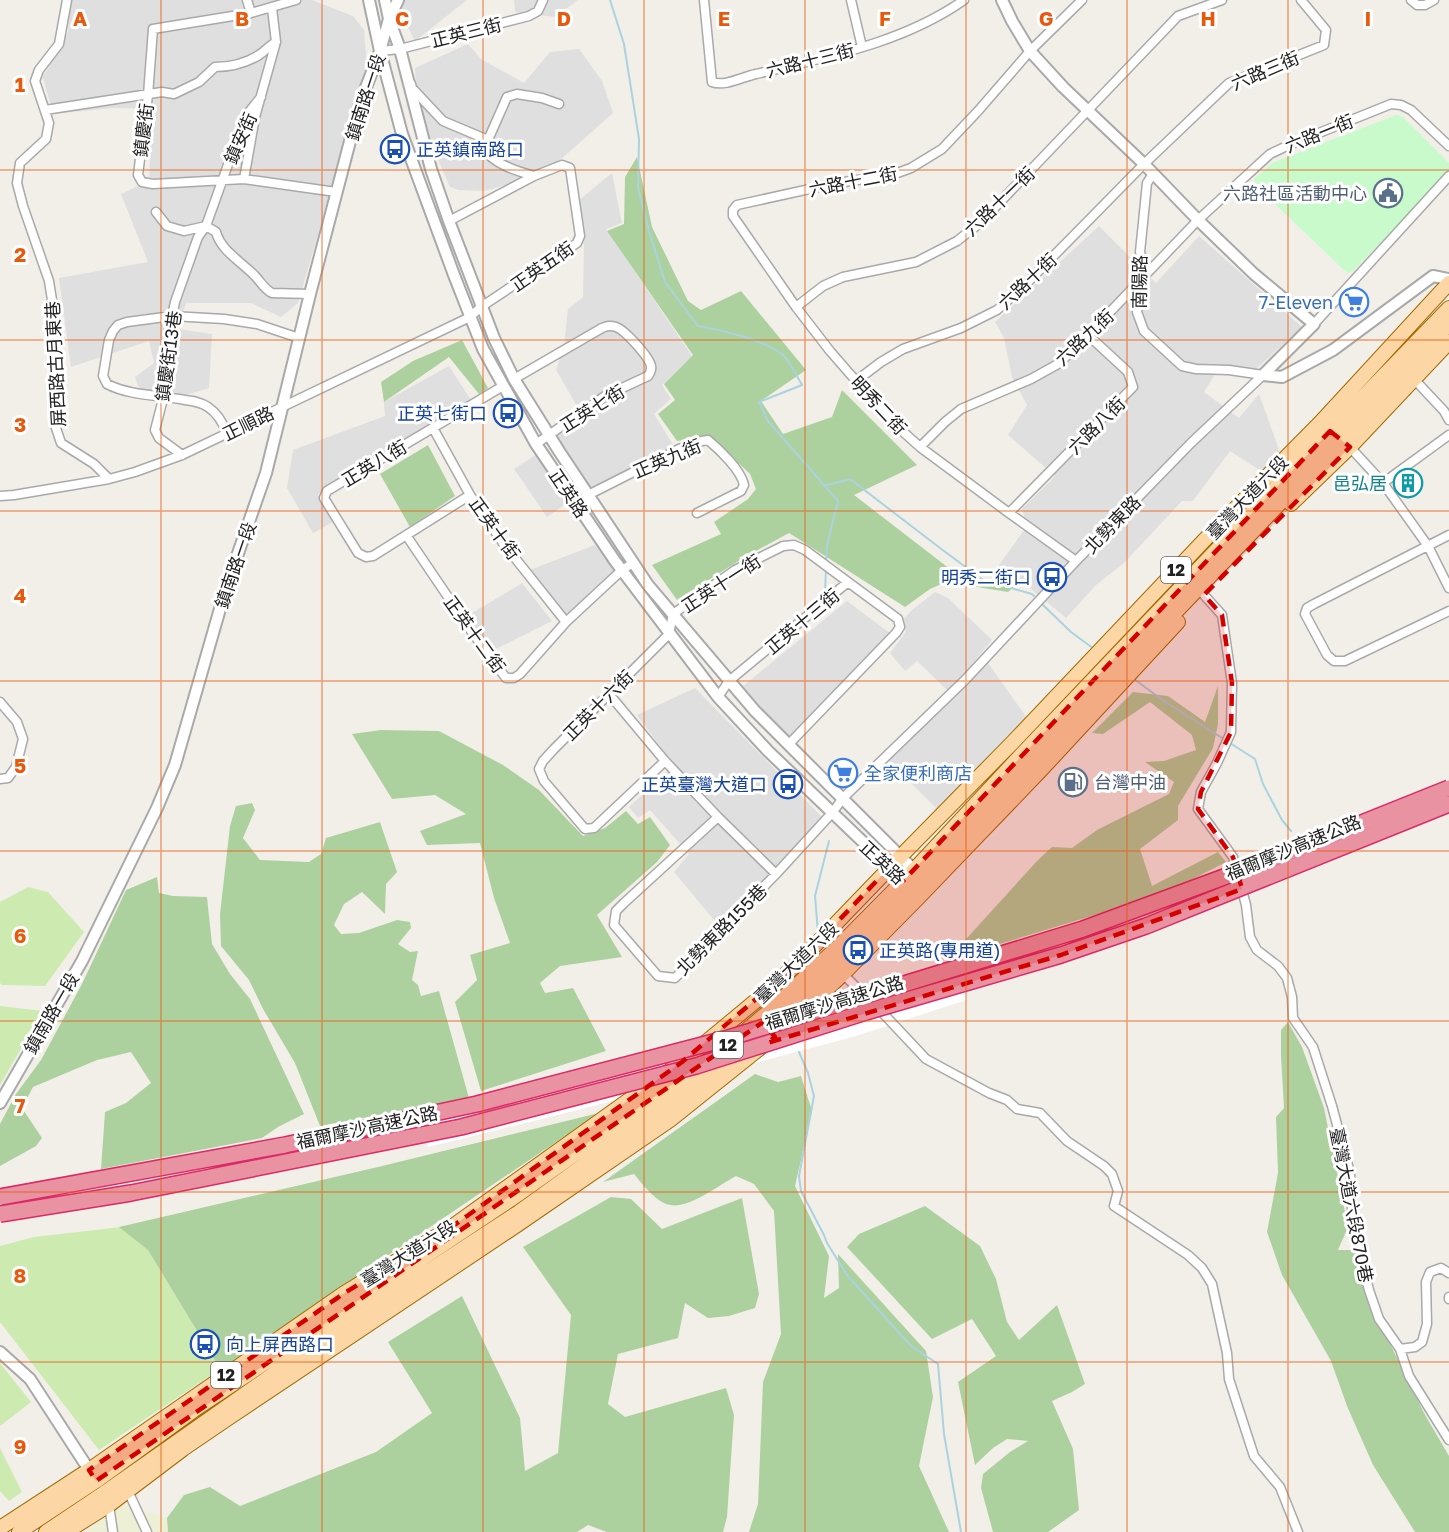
<svg xmlns="http://www.w3.org/2000/svg" width="1449" height="1532" font-family="'Golos Text','Noto Sans TC',sans-serif">
	<style>
		.residential { fill: #e0dfdf }
		.farmland { fill: #eef0d5 }
		.grass { fill: #cdebb0 }
		.forest { fill: #add19e }
		.park { fill: #c8facc }
		.pier { fill: #fff }
		.lines { fill: none; stroke-linecap: round; stroke-linejoin: round }
		.stream { stroke: #aad3df; stroke-width: 2 }
		.minor-casing { stroke: #a9a9a9; stroke-width: 11 }
		.tertiary-casing { stroke: #a9a9a9; stroke-width: 14 }
		.primary-casing { stroke: #a06b00; stroke-width: 16 }
		.minor { stroke: #fff; stroke-width: 8 }
		.tertiary { stroke: #fff; stroke-width: 10 }
		.primary { stroke: #fcd6a4; stroke-width: 14 }
		.motorway-bridge-casing { stroke: #dc2a67; stroke-width: 18; stroke-linecap: butt }
		.motorway-bridge { stroke: #e892a2; stroke-width: 15 }
		.marked { fill: #d40000; fill-opacity: 0.2; stroke: #d40000; stroke-width: 4.5; stroke-dasharray: 12 8; stroke-linejoin: round }
		.grid { fill: none; stroke: #e8590c; stroke-width: 1.5; stroke-opacity: 0.55 }
		.labels { text-anchor: middle; dominant-baseline: central; stroke-width: 6; stroke-linejoin: round; paint-order: stroke }
		.shield { fill: #fff; stroke: #646464; stroke-width: 1.5 }
		.shield-label { font-size: 16px; font-weight: bold; fill: #222 }
		.street-label { font-size: 18px; fill: #222; stroke: #fff }
		.transit-label { font-size: 18px; fill: #164399; stroke: #fff; text-anchor: start }
		.service-label { font-size: 18px; fill: #4e5e75; stroke: #fff; text-anchor: end }
		.shop-label { font-size: 18px; fill: #366cbe; stroke: #fff; text-anchor: end }
		.culture-label { font-size: 18px; fill: #0d838f; stroke: #fff; text-anchor: end }
		.grid-label { font-size: 20px; text-anchor: middle; font-weight: bold; fill: #e8590c; stroke: #fff; stroke-width: 6; stroke-linejoin: round; paint-order: stroke }
	</style>
	<rect width="100%" height="100%" fill="#f2efe9"/>
	<path class="residential" d="M70,0H312L353,16L364,30L367,66L298,303L281,317L251,303H186L178,329L212,334L209,388L183,396L142,397L135,377L154,363L149,341L71,367L59,278L148,262L121,194L149,181L152,109L114,108L53,114L43,77L68,32Z
		M394,0H467L415,41Z
		M514,0H578L555,17L515,12Z
		M468,44L481,59L524,83L550,52L579,49L602,81L613,113L559,161L536,177L484,191L459,190L450,187L417,111L415,68Z
		M612,173L622,223L606,229L692,356L662,385L671,399L654,414L675,448L590,492L555,437L584,418L556,370L564,346L568,309L583,297L584,244L578,201Z
		M1099,226L1156,283L1199,236L1302,327L1256,369L1218,370L1204,392L1239,418L1259,394L1281,455L1264,473L1230,451L1193,501H1182L1124,563L1096,585L1066,618L1026,585L994,572L1027,526L1022,509L1055,476L1008,435L1027,405L1012,377L1004,338L995,322Z
		M449,366L471,400L318,494L333,522L313,533L287,488L293,450L385,416L384,402Z
		M537,454L570,501L547,517L514,469Z
		M595,545L615,571L564,617L527,571Z
		M522,583L552,621L492,651L467,616Z
		M935,592L948,598L992,640L949,692L917,661L905,671L890,653L906,632L903,620L912,610Z
		M847,601L891,634L788,738L742,687Z
		M986,660L1029,721L940,812L888,760L968,681Z
		M695,688L826,821L719,926L674,872L689,854L650,810L638,818L629,807L674,765L637,715Z"/>
	<path class="farmland" d="M123,1505L167,1518L168,1532H85Z"/>
	<path class="grass" d="M28,887L48,892L84,932L45,986L2,985L0,983V902Z
		M0,1006L43,1011L0,1085Z
		M121,1227L148,1250L220,1369L99,1450L0,1322V1246L34,1237Z
		M0,1363L31,1402L0,1426Z
		M0,1448L22,1492L9,1501L0,1491Z"/>
	<path class="forest" d="M637,157L652,227L688,301L701,310L741,291L806,370L761,401L783,434L832,417L842,390L917,465L854,495L963,579H993L1014,587L1008,592L946,582L930,589L905,607L789,533L743,558L677,600L652,565L721,534L714,522L748,499L756,489L750,474L711,437L677,441L658,414L675,400L664,384L693,355L607,231L624,224L625,177Z
		M462,340L488,388L479,394L449,357L384,402L381,382L413,361Z
		M428,445L455,496L410,527L380,474Z
		M1218,686V724L1213,748L1178,806V820L1140,849L1152,886L1218,852L1226,862L1164,894L947,960L1037,861L1052,847L1072,848L1097,830L1169,794L1174,782L1145,762L1164,761L1196,750L1192,735L1150,702L1103,734L1092,733L1133,692L1168,696L1205,722Z
		M381,730L439,731L503,765L539,790L583,836L605,828L626,811L638,824L650,817L670,845L657,862L597,915L622,957L560,966L540,983L545,993L573,988L606,1051L481,1091L455,1002L477,980L470,955L510,943L494,898L480,843L427,845L420,831L466,814L435,795L392,799L352,734Z
		M252,803L255,810L243,838L260,860L309,862L321,854L326,838L380,822L397,872L386,884L385,914L362,892L344,904L334,925L341,934L359,933L397,920L410,922L411,928L398,944L410,952L418,951L412,980L418,985L421,996L439,991L469,1098L320,1126L295,1063L263,1009L249,980L221,946L220,914L230,826L236,806Z
		M157,877L159,893L173,896L207,897L212,944L230,974L250,999L304,1114L278,1127L262,1138L101,1169L105,1112L126,1103L151,1083L131,1052L97,1060L33,1087L22,1108L42,1138L36,1146L0,1166V1124L16,1094L41,1060L82,984L126,890Z
		M1288,1022L1302,1047L1324,1108L1348,1227L1338,1250H1355L1373,1309L1424,1413L1449,1456V1532H1415L1373,1465L1347,1406L1331,1361L1282,1275L1267,1232L1278,1173L1276,1117L1284,1108L1281,1056V1030Z
		M755,1074L778,1082L801,1076L812,1111L795,1186L829,1256L824,1298L839,1288L838,1254L926,1351L933,1397L919,1466L949,1532H749L758,1504L763,1382L781,1334L774,1211L754,1184L736,1176C719,1185 689,1209 670,1205C657,1203 642,1184 634,1174L603,1182Z
		M599,1113L220,1369L148,1250L119,1227L378,1167Z
		M611,1197L631,1199L662,1229L742,1198L759,1294L755,1308L729,1316L708,1318L685,1303L678,1338L618,1354L608,1404L625,1417L726,1388L734,1415L727,1517L723,1532H607L588,1525L577,1532H168L167,1518L184,1495L210,1487L240,1506L376,1452L432,1413L388,1342L462,1296L520,1418L525,1471L558,1453L571,1315L523,1247Z
		M925,1206L980,1246L996,1279L1007,1322L1019,1340L1057,1305L1085,1384L1072,1392L1052,1401L1073,1449L1079,1510L1048,1532H993L981,1488L983,1474L1010,1452L1028,1441L1007,1439L993,1448L975,1465L958,1382L996,1356L972,1319L932,1339L847,1247L859,1234Z"/>
	<path class="park" d="M1396,115L1403,117L1449,163V172L1352,272L1347,273L1255,185L1254,179L1272,163Z"/>
	<path class="pier" d="M963,956L966,1000L856,1036L582,1109L428,1147L419,1109L555,1077L741,1025L846,995Z"/>
	<g class="lines">
		<path class="stream" d="M610,0L624,44L639,139L638,188L649,231L665,282L698,326C721,330 764,340 782,354C789,360 797,377 802,385L759,402L768,421L838,501L827,545L826,562
			M824,486L850,479L940,548L983,580L1032,594L1034,596
			M825,592L826,568
			M1043,605L1071,632L1094,649
			M1134,679L1161,699L1255,759L1263,784L1282,820L1291,831
			M818,932L815,896L829,841
			M799,1052L808,1073L814,1096L799,1176L801,1191L824,1235L827,1243L847,1275L911,1346L938,1364L944,1434L961,1532"/>
		<g class="minor-casing">
			<path id="minor" d="M67,0L59,44L39,70L35,81L49,123L46,139L20,163L17,183L23,206L49,281L55,319V425L61,443L94,464L109,479
				M247,0L251,13
				M296,0L251,13L153,29L148,95L138,175L142,182L153,184L244,179L336,192
				M704,0L712,82C725,87 742,77 756,74C827,57 903,43 964,0
				M851,0L862,47
				M1411,0L1417,5H1425L1434,0
				M380,51L400,49L529,16L538,11L543,0
				M411,84L412,88L443,121L488,140
				M45,110L162,92L174,94L199,82L215,67C230,67 246,63 259,55C265,51 269,46 276,42
				M1153,174L1147,183L1140,252L1144,267L1137,312L1144,331L1182,366L1196,369L1229,370L1263,375
				M534,176C517,171 500,166 488,154V140L507,97L517,94L542,98L559,104
				M244,179L255,117L276,42L272,8
				M156,212L167,226L184,231L206,226L216,232C221,251 242,262 255,276C261,282 264,289 272,293L310,294
				M796,307L823,286L843,277L916,262L957,241L980,223L1178,16L1222,0
				M1314,324L1449,176
				M514,379L602,328C607,326 610,325 616,327C625,330 646,354 650,363C652,367 651,372 648,376L605,396L536,444
				M1414,379L1444,411L1449,420
				M856,381L881,362L903,349L961,328L997,310L1026,284L1144,164L1229,83L1324,45L1326,30L1301,0
				M433,428L470,495L503,543L566,622
				M227,433C223,423 217,413 208,407C201,402 193,401 185,400C160,395 130,396 107,384L103,376L109,340L113,331L118,325L127,322L172,316L224,319L257,324L299,338
				M1348,445L1383,483L1428,546L1449,588
				M920,447L945,422L961,409L1031,379L1058,364L1088,335L1198,220L1270,154L1289,145L1391,104L1401,105L1411,110L1449,146
				M182,455L159,438L155,430L164,395L169,330L175,302L198,237L206,226L245,117L261,97
				M1383,483L1449,435
				M470,495L373,556L366,557L358,553L324,498L327,491L503,386
				M588,495L679,449L702,441L708,440C720,450 741,470 744,485L741,491L697,513
				M0,496L14,495L109,479L135,472L182,455L470,317L481,307L577,243L580,236L570,168L562,165L534,176L449,221
				M1009,513L1133,387L1128,372L1088,335
				M406,535L469,628L506,678H514L520,674L566,622L622,570L633,563
				M1449,535L1314,604L1307,608L1305,614L1327,655L1334,661H1345L1449,611
				M1076,561L1009,513L920,447L890,420L830,351L796,307L733,216V210L737,205L837,183L892,175L911,168L942,149L978,111L1030,51L1082,0
				M1204,595L1222,615L1232,683L1231,732L1217,763L1201,792L1198,809L1233,857L1246,905L1250,937L1257,950L1278,966L1287,978L1292,997L1293,1018L1313,1047L1332,1106L1350,1173L1353,1228L1369,1290L1379,1319L1400,1349L1409,1376L1449,1440
				M609,694L665,761L718,817L776,874
				M718,697L729,681L848,582L898,619L900,627L896,633L788,745
				M0,702L17,722L23,739L16,767L8,778L0,779
				M665,761L594,828L585,829L544,781L539,769L543,761L554,749L669,634L673,614L735,570L783,546L794,545L805,550L848,582
				M718,817L624,903L616,911L614,925L658,976L675,978L776,874L832,813L843,798L965,680L1076,561L1191,443L1263,375
				M843,974L866,997
				M878,1008L926,1059L989,1093L1007,1100L1017,1109L1040,1113L1067,1141L1104,1166L1112,1174L1118,1191L1114,1206L1188,1255L1202,1268L1212,1284L1227,1353L1229,1379L1254,1456L1280,1487L1298,1532
				M1449,1297V1299
				M1400,1349L1415,1347L1422,1342L1427,1324L1426,1282L1430,1272L1441,1268L1449,1273
				M128,1491L147,1532
				M109,1505L113,1532"/>
		</g>
		<g class="tertiary-casing">
			<path id="tertiary" d="M369,0L380,51L402,134L454,275L483,349L536,444L615,561L718,697L768,751L908,885
				M385,0L389,19L400,49L431,169L449,221L494,338L514,379L559,451L648,585L755,711L919,875
				M1002,0L1012,21L1030,51L1063,87L1144,164L1198,220L1254,274L1314,324L1263,375
				M1263,375L1282,377L1333,350L1433,276L1449,279
				M0,1103L82,961L157,808L175,765L226,588L266,473L310,294L360,103L380,51L389,19L398,0
				M0,1352L30,1379L93,1476"/>
		</g>
		<g class="primary-casing">
			<path id="primary" d="M1291,504L1350,447L1449,342
				M0,1528L89,1470L343,1294L453,1226L682,1062L758,999L796,965L901,856L1013,742L1213,531L1320,423L1449,283
				M19,1532L96,1481L194,1410L510,1200L723,1050L768,1012L839,946L914,870L1023,753L1330,431L1449,308
				M46,1532L104,1493L312,1347L519,1212L730,1060L776,1021L874,924L1033,761L1303,479L1449,324
				M66,1532L109,1505L183,1449L230,1417L517,1225L670,1120L790,1024L843,974L919,897L1041,770L1178,622"/>
		</g>
		<use href="#minor" class="minor"/>
		<use href="#tertiary" class="tertiary"/>
		<use href="#primary" class="primary"/>
		<g class="motorway-bridge-casing">
			<path id="motorway-bridge" d="M0,1197L285,1145L477,1104L725,1039L1083,929L1262,863L1449,788
				M0,1214L131,1193L461,1127L696,1066L866,1012L1061,955L1146,926L1449,804"/>
		</g>
		<use href="#motorway-bridge" class="motorway-bridge"/>
	</g>
	<path class="marked" d="M1330,431L1350,447L1204,595L1222,615L1232,683L1231,732L1201,792L1198,809L1233,857L1242,889L1061,955L767,1043L775,1037L763,1022L96,1481L89,1470L343,1294L453,1226L682,1062L796,965L889,868L903,881Z"/>
	<path class="grid" d="M161,0V1532M322,0V1532M483,0V1532M644,0V1532M805,0V1532M966,0V1532M1127,0V1532M1288,0V1532M0,170H1449M0,340H1449M0,511H1449M0,681H1449M0,851H1449M0,1021H1449M0,1192H1449M0,1362H1449"/>
	<defs>
		<g id="bus-ring" transform="scale(1.5)"><circle r="9.5" fill="#fff" stroke="#1a4fb4" stroke-width="1.5"/><path d="M-5-6H5V4H4V6H2V4H-2V6H-4V4H-5ZM-3.5-4V0h7V-4ZM-3.5 1.2v1.5H-2V1.2ZM2 1.2v1.5H3.5V1.2Z" fill="#1a4fb4"/></g>
		<g id="civic-ring" transform="scale(1.5)"><circle r="9.5" fill="#fff" stroke="#5c6f8a" stroke-width="1.5"/><path d="M-.6-6.5H3V-4.5H.6V-3L4-1V1h2V6H-6V1h2V-1L-.6-3ZM-1.2 2.5V6h2.4V2.5Z" fill="#5c6f8a"/></g>
		<g id="supermarket-ring" transform="scale(1.5)"><circle r="9.5" fill="#fff" stroke="#3f7fe0" stroke-width="1.5"/><path d="M-6-5.5h2.5l.6 2H6L4.5 2H-2.5L-4.4-4H-6ZM-1.5 3.2a1.3 1.3 0 1 0 .1 0ZM3 3.2a1.3 1.3 0 1 0 .1 0Z" fill="#3f7fe0"/></g>
		<g id="building-ring" transform="scale(1.5)"><circle r="9.5" fill="#fff" stroke="#0f9aa8" stroke-width="1.5"/><path d="M-4-6H4V6H1V3H-1V6H-4ZM-2.5-4.3h1.7v1.8h-1.7ZM.8-4.3h1.7v1.8H.8ZM-2.5-1h1.7V.8h-1.7ZM.8-1h1.7V.8H.8Z" fill="#0f9aa8"/></g>
		<g id="fuel-ring" transform="scale(1.5)"><circle r="9.5" fill="#fff" stroke="#5c6f8a" stroke-width="1.5"/><path d="M-5.5-6h7V0h2V4h1.3V-2.5L3-4.5l.8-.8L6-3V5H2.5V1h-1V6h-7ZM-4.2-4.7v3.2H.2V-4.7Z" fill="#5c6f8a"/></g>
	</defs>
	<g fill-rule="evenodd">
		<use href="#bus-ring" x="395" y="149"/>
		<use href="#civic-ring" x="1388" y="193"/>
		<use href="#supermarket-ring" x="1354" y="302"/>
		<use href="#bus-ring" x="508" y="413"/>
		<use href="#building-ring" x="1408" y="483"/>
		<use href="#bus-ring" x="1052" y="577"/>
		<use href="#supermarket-ring" x="843" y="773"/>
		<use href="#fuel-ring" x="1073" y="782"/>
		<use href="#bus-ring" x="788" y="784"/>
		<use href="#bus-ring" x="858" y="950"/>
		<use href="#bus-ring" x="205" y="1344"/>
	</g>
	<g class="labels">
		<g class="shield">
			<rect x="1161" y="557" width="30" height="26" rx="4.5"/>
			<rect x="713" y="1032" width="30" height="26" rx="4.5"/>
			<rect x="211" y="1362" width="30" height="26" rx="4.5"/>
		</g>
		<g class="shield-label">
			<text x="1176" y="570">12</text>
			<text x="728" y="1045">12</text>
			<text x="226" y="1375">12</text>
		</g>
		<g class="street-label">
			<text transform="translate(466 32) rotate(-14)">正英三街</text>
			<text transform="translate(810 60) rotate(-14)">六路十三街</text>
			<text transform="translate(1265 70) rotate(-23)">六路三街</text>
			<text transform="translate(365 97) rotate(-72)">鎮南路一段</text>
			<text transform="translate(143 130) rotate(-83)">鎮慶街</text>
			<text transform="translate(1319 133) rotate(-22)">六路一街</text>
			<text transform="translate(240 138) rotate(-66)">鎮安街</text>
			<text transform="translate(853 181) rotate(-11)">六路十二街</text>
			<text transform="translate(999 201) rotate(-44)">六路十一街</text>
			<text transform="translate(542 266) rotate(-35)">正英五街</text>
			<text transform="translate(1027 281) rotate(-43)">六路十街</text>
			<text transform="translate(1139 282) rotate(-89)">南陽路</text>
			<text transform="translate(1084 337) rotate(-43)">六路九街</text>
			<text transform="translate(168 356) rotate(-82)">鎮慶街13巷</text>
			<text transform="translate(55 364) rotate(-93)">屏西路古月東巷</text>
			<text transform="translate(879 405) rotate(47)">明秀二街</text>
			<text transform="translate(592 408) rotate(-32)">正英七街</text>
			<text transform="translate(248 423) rotate(-26)">正順路</text>
			<text transform="translate(1096 425) rotate(-45)">六路八街</text>
			<text transform="translate(667 458) rotate(-23)">正英九街</text>
			<text transform="translate(374 463) rotate(-31)">正英八街</text>
			<text transform="translate(569 493) rotate(56)">正英路</text>
			<text transform="translate(1247 497) rotate(-46)">臺灣大道六段</text>
			<text transform="translate(1112 524) rotate(-46)">北勢東路</text>
			<text transform="translate(495 528) rotate(54)">正英十街</text>
			<text transform="translate(235 565) rotate(-71)">鎮南路一段</text>
			<text transform="translate(721 583) rotate(-33)">正英十一街</text>
			<text transform="translate(802 621) rotate(-40)">正英十三街</text>
			<text transform="translate(475 634) rotate(54)">正英十二街</text>
			<text transform="translate(598 705) rotate(-45)">正英十六街</text>
			<text transform="translate(1293 847) rotate(-22)">福爾摩沙高速公路</text>
			<text transform="translate(883 862) rotate(43)">正英路</text>
			<text transform="translate(721 929) rotate(-45)">北勢東路155巷</text>
			<text transform="translate(796 962) rotate(-44)">臺灣大道六段</text>
			<text transform="translate(834 1002) rotate(-17)">福爾摩沙高速公路</text>
			<text transform="translate(51 1013) rotate(-60)">鎮南路一段</text>
			<text transform="translate(367 1127) rotate(-12)">福爾摩沙高速公路</text>
			<text transform="translate(1352 1205) rotate(79)">臺灣大道六段870巷</text>
			<text transform="translate(408 1253) rotate(-32)">臺灣大道六段</text>
		</g>
		<g class="transit-label">
			<text x="416" y="149">正英鎮南路口</text>
			<text x="487" y="413" text-anchor="end">正英七街口</text>
			<text x="1031" y="577" text-anchor="end">明秀二街口</text>
			<text x="767" y="784" text-anchor="end">正英臺灣大道口</text>
			<text x="879" y="950">正英路(專用道)</text>
			<text x="226" y="1344">向上屏西路口</text>
		</g>
		<g class="service-label">
			<text x="1367" y="193">六路社區活動中心</text>
			<text x="1094" y="782" text-anchor="start">台灣中油</text>
		</g>
		<g class="shop-label">
			<text x="1333" y="302">7-Eleven</text>
			<text x="864" y="773" text-anchor="start">全家便利商店</text>
		</g>
		<g class="culture-label">
			<text x="1387" y="483">邑弘居</text>
		</g>
	</g>
	<g class="grid-label">
		<text x="80" y="26">A</text>
		<text x="242" y="26">B</text>
		<text x="402" y="26">C</text>
		<text x="564" y="26">D</text>
		<text x="724" y="26">E</text>
		<text x="885" y="26">F</text>
		<text x="1046" y="26">G</text>
		<text x="1208" y="26">H</text>
		<text x="1368" y="26">I</text>
		<text x="20" y="92">1</text>
		<text x="20" y="262">2</text>
		<text x="20" y="432">3</text>
		<text x="20" y="603">4</text>
		<text x="20" y="773">5</text>
		<text x="20" y="943">6</text>
		<text x="20" y="1113">7</text>
		<text x="20" y="1283">8</text>
		<text x="20" y="1454">9</text>
	</g>
</svg>
